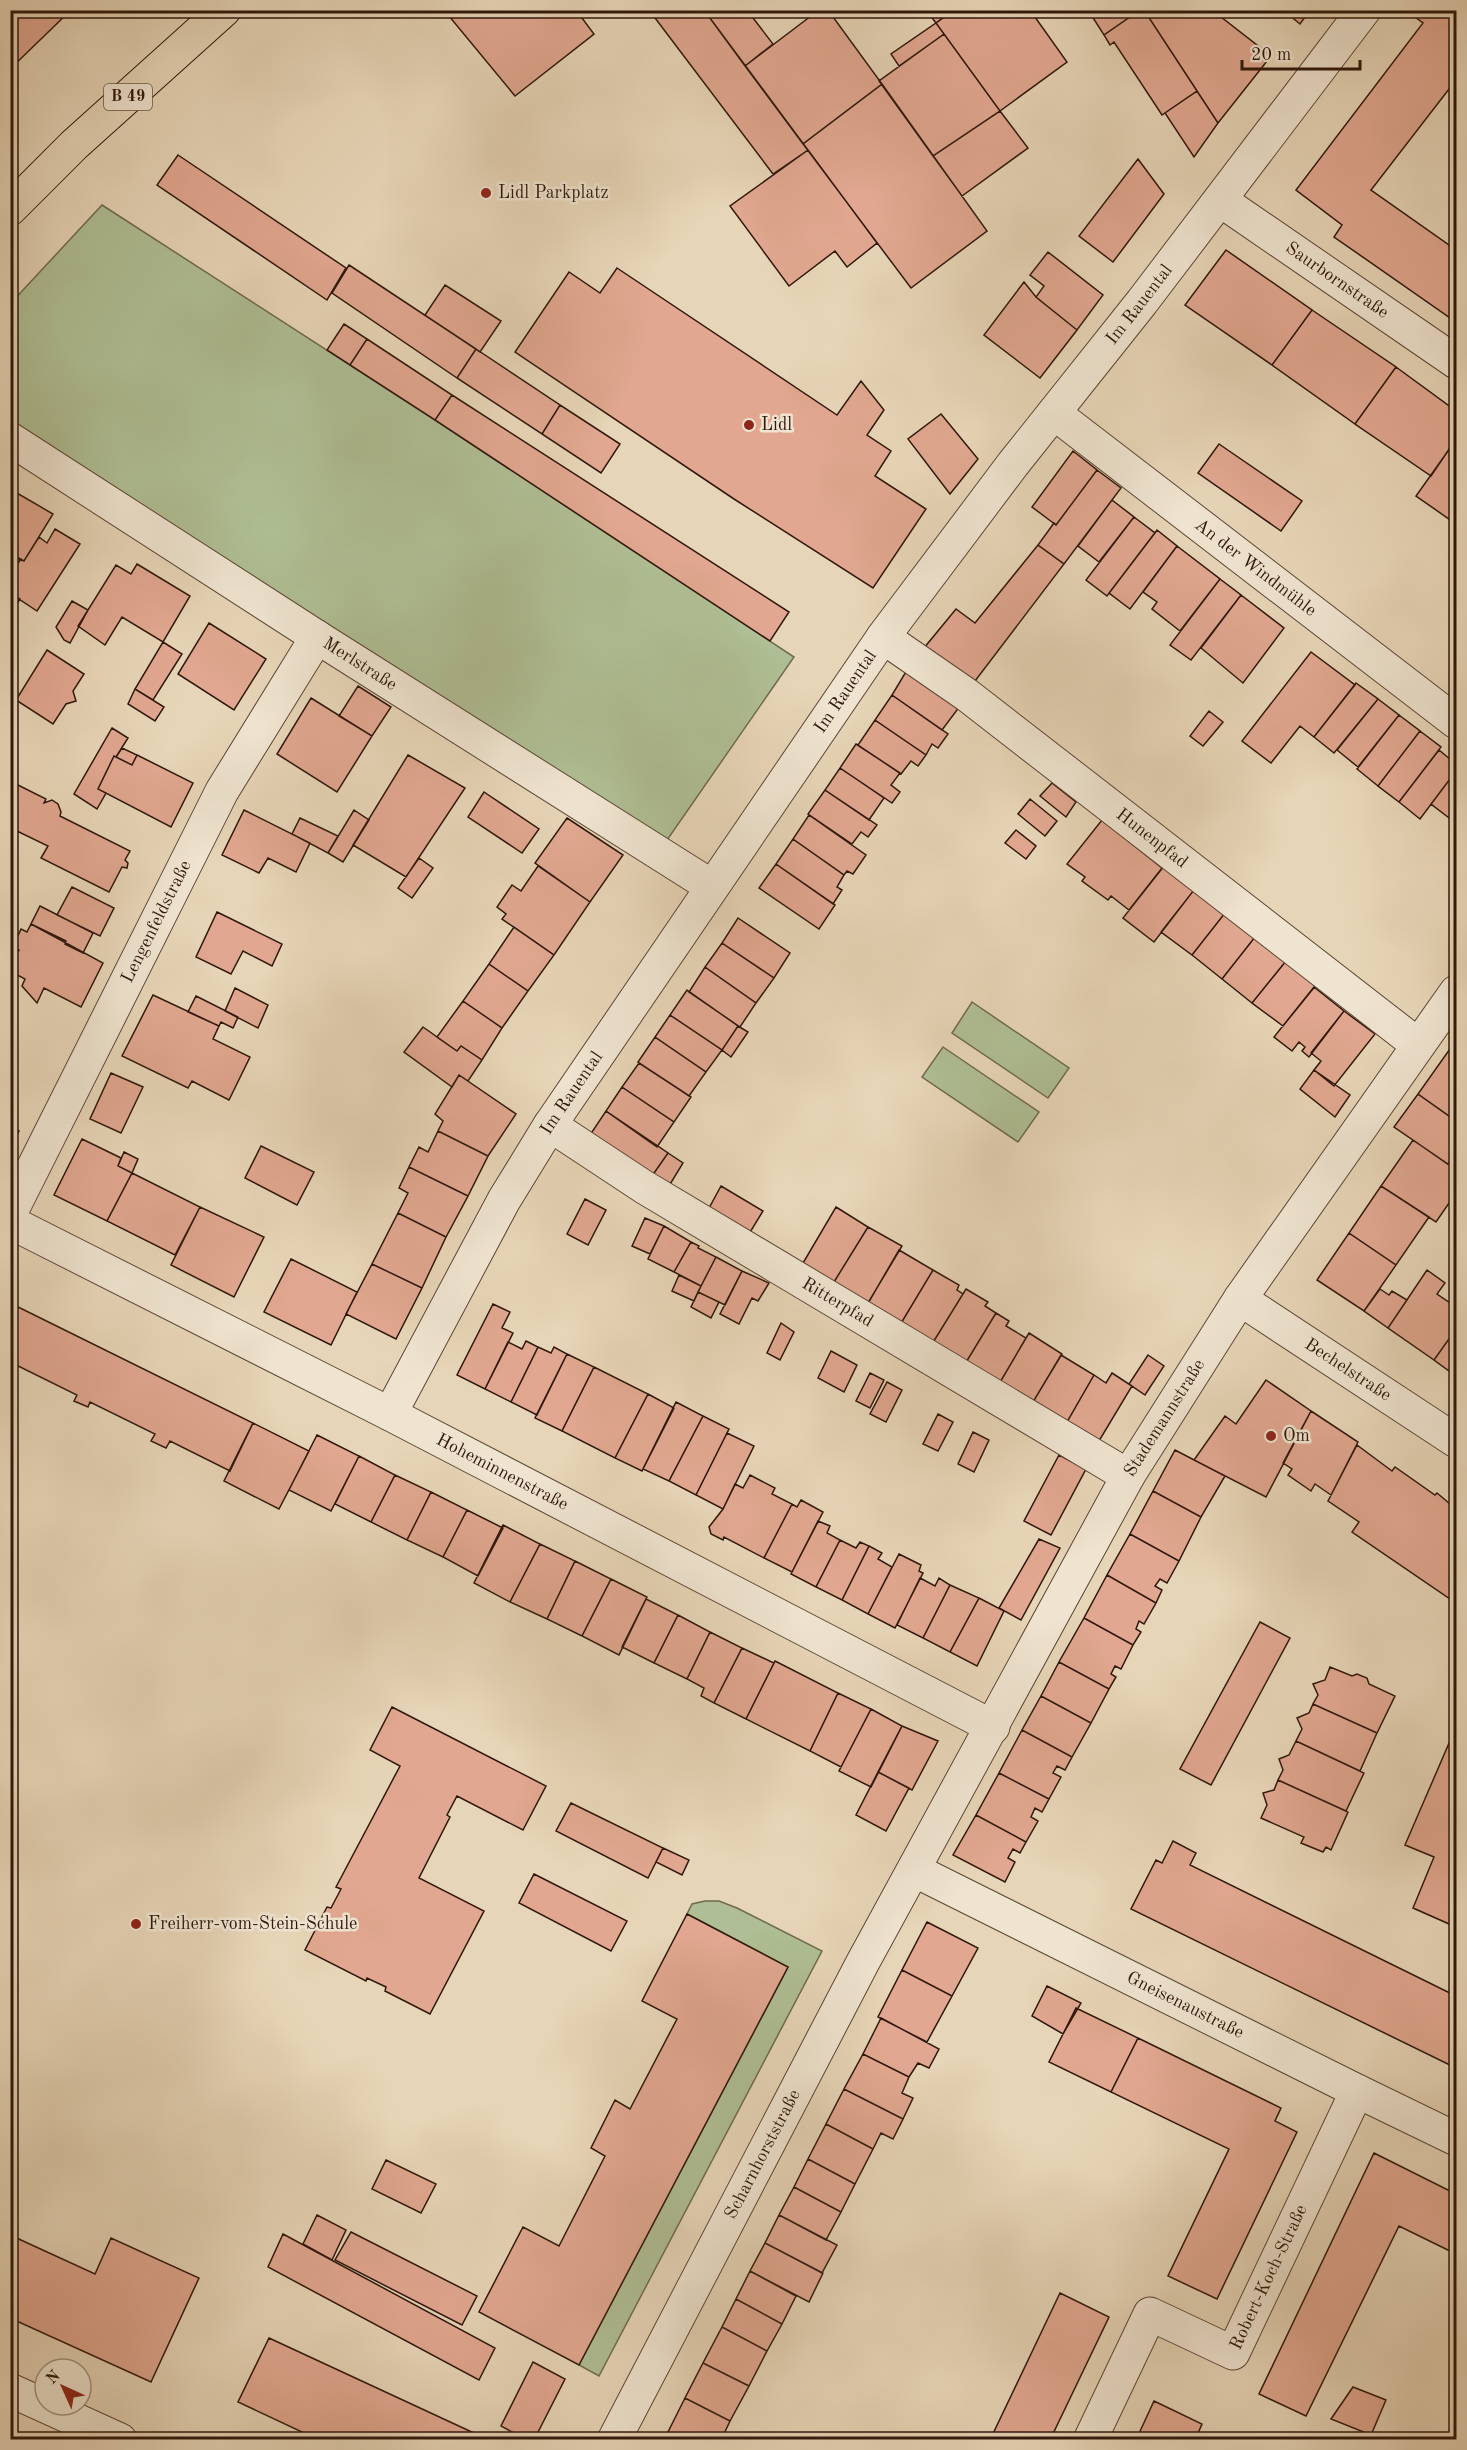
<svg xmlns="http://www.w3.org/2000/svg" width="1467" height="2450" font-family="'Old Standard TT',serif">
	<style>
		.green { fill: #afbe94; stroke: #6f6a50; stroke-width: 1.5 }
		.building { fill: #e1a790; stroke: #2f170b; stroke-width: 1.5 }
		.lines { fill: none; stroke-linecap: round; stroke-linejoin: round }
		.minor-casing { stroke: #5d4636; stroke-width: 35 }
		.major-casing { stroke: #2f170b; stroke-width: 35 }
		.minor { stroke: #efe4d0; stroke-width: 33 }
		.major { stroke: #e7d5b7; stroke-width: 33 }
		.poi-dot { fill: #8f2418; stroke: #efe4d0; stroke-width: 2 }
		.labels { text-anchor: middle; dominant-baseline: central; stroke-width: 5; stroke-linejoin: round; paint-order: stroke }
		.shield { fill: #efe4d0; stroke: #695446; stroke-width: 1.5 }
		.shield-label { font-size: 16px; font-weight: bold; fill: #2f170b }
		.poi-label { font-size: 18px; fill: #2f170b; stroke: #efe4d0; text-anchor: start }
		.street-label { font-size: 18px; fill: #2f170b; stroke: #efe4d0 }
	</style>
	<rect width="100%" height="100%" fill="#e7d5b7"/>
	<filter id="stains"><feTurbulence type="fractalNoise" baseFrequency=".00333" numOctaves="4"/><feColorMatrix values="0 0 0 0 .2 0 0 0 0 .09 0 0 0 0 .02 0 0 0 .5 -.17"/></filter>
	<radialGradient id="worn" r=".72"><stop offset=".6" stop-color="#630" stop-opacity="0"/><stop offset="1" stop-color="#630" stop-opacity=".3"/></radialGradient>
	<path class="green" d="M102,205L435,420L794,657L665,843L269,592L11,421L10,304Z
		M972,1002L1069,1068L1048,1098L952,1033Z
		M943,1047L1039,1112L1018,1142L922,1077Z
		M705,1901H719L737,1908L822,1951L599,2376L579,2365L788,1967L687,1914L692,1904Z"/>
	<path class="building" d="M10,10H71L10,69Z
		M444,10H576L594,34L515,96Z
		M649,10H704L808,150L773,174Z
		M704,10H747L773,44L745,66Z
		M819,10H828L882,84L803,144L745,66Z
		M926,10H954L936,23Z
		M954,10H1030L1067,62L1000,111L936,23Z
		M1088,10H1140L1104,35Z
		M1140,10H1144L1197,91L1162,115L1114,42L1110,45L1104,35Z
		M1144,10H1212L1271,56L1218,123Z
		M1283,10H1310L1300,24Z
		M1413,10H1456V80L1371,190L1456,250V322L1334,237L1342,225L1296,190L1423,23L1411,14Z
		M936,23L944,34L899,66L891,54Z
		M944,34L1000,111L933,156L879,81Z
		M882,84L987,231L911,288L803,144Z
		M1197,91L1218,123L1194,157L1165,113Z
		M1000,111L1028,148L962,196L933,156Z
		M808,150L877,243L847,267L835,251L789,286L730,206Z
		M178,155L346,268L327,300L157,185Z
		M1138,159L1164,194L1113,262L1079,236Z
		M1226,250L1312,310L1272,365L1185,305Z
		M1048,252L1103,295L1077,330L1036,297L1044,286L1030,275Z
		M349,265L476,349L457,378L332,293Z
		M617,268L837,415L861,381L884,410L867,435L891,451L875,476L926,509L873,588L734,499L515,352L569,272L600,293Z
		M1024,282L1036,297L1077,330L1040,378L984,335Z
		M445,285L501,321L480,352L425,315Z
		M1312,310L1396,367L1355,424L1272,365Z
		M344,324L367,339L350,365L327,350Z
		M367,339L452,395L435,420L350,365Z
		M476,349L560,405L542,434L457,378Z
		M1396,367L1456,411V439L1431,476L1355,424Z
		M452,395L789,612L770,641L435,420Z
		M560,405L620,444L601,473L542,434Z
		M941,414L978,459L950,494L908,439Z
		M1219,444L1302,501L1281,531L1198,473Z
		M1453,444L1456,447V524L1416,496Z
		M1073,451L1097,470L1056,525L1032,507Z
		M1097,470L1121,488L1064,564L1038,545L1054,523L1056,525Z
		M10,489L53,514L24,561L10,553Z
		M1112,500L1134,517L1099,562L1078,546Z
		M1134,517L1155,533L1107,596L1086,580Z
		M55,529L80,544L37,611L10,593V576L20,560L24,561L39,537L47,543Z
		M1157,530L1177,546L1130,609L1109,593Z
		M1038,545L1064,564L972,685L924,648L956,609L975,623Z
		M1177,546L1220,579L1180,631L1152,609L1157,602L1143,592Z
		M10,553L20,560L10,576Z
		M137,564L190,596L163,642L122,617L105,645L78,626L116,565L131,574Z
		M1220,579L1241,595L1191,660L1170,645Z
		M10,593L20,599L10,615Z
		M1241,595L1284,628L1243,683L1201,648Z
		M72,601L88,610L70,643L64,640L56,627Z
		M209,623L266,659L234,710L178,674Z
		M163,642L182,654L153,700L135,689Z
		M47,650L84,674L73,691L76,701L66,704L53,724L16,700Z
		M1311,652L1355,685L1314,737L1300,726L1271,763L1242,741Z
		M907,670L960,706L942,730L892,695Z
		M1356,683L1378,699L1334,753L1314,737Z
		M358,686L391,707L372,736L339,716Z
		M135,689L164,707L155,721L128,704Z
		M892,695L948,734L938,748L932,744L926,755L875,720Z
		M311,698L372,736L337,792L277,754Z
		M1378,699L1399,715L1358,767L1337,750Z
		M1209,711L1223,722L1203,746L1190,736Z
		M1399,715L1420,731L1378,786L1357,769Z
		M875,720L926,755L918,766L911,761L901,774L858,745Z
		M112,728L128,738L116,757L114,756L98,789L106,793L97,809L74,794Z
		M1420,731L1441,747L1399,802L1378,786Z
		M856,744L900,773L891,785L900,792L892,803L840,768Z
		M122,748L137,755L132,765L116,757Z
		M1439,750L1456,764V771L1420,819L1399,802Z
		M137,755L193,783L171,827L98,789L114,756L132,765Z
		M408,755L465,788L406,877L353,845Z
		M840,768L884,798L869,820L825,790Z
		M1456,771V816L1453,821L1431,804Z
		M10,781L46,799L44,803L52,800L58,804L61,812L60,816L130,851L125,860L128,863L127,868L122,867L109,892L41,858L48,846L17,831L10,844Z
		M1052,783L1076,802L1066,817L1040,796Z
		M825,790L877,825L868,837L861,832L852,844L808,814Z
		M484,792L539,829L522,853L468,817Z
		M1030,799L1057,821L1045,836L1018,814Z
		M244,810L310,843L296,872L268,858L259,873L222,855Z
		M354,810L369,820L343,862L328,853Z
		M809,815L866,855L853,874L847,871L844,875L793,839Z
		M300,818L338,836L328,853L292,834Z
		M567,818L623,855L590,902L535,863Z
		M1102,820L1162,868L1129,910L1111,896L1108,900L1082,881L1085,877L1067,864Z
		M1016,830L1036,846L1026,859L1005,843Z
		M793,839L844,875L837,887L842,890L833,904L776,864Z
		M419,858L433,868L412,898L398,888Z
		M776,864L835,905L819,929L759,888Z
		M538,866L590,902L554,955L502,919L506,914L497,907L512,885L521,891Z
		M1164,866L1194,890L1154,942L1123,918Z
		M72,887L114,908L100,936L57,915Z
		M1194,890L1225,913L1192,955L1161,932Z
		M40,906L93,933L83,953L65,944L66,941L31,924Z
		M217,912L282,944L272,966L243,951L231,974L196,957Z
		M1225,913L1255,937L1222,979L1192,955Z
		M738,918L790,953L774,978L722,943Z
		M31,924L103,963L81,1007L44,988L37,1003L22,986L25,979L10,971V965L19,950L13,947L21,929L27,932Z
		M514,927L554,955L528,991L489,964Z
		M1255,937L1286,961L1252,1003L1222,979Z
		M722,943L774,978L756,1003L705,967Z
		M1286,961L1316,985L1283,1026L1252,1003Z
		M489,964L528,991L502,1028L463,1001Z
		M705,967L756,1003L740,1027L689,992Z
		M1314,987L1344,1011L1309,1057L1302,1051L1305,1047L1299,1042L1292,1051L1274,1037Z
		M235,988L268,1005L258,1028L225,1011Z
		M687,990L738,1026L722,1050L670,1015Z
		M153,995L219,1026L213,1039L250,1057L229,1100L192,1081L188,1088L122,1056Z
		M196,996L238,1017L233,1028L221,1022L219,1026L188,1012Z
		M463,1001L502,1028L482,1060L461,1046L457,1051L437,1037Z
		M1344,1011L1375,1034L1334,1086L1314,1070L1321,1061L1311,1053Z
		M670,1015L722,1050L706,1072L655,1037Z
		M738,1026L748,1032L731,1057L722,1050Z
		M423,1027L457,1051L461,1046L482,1060L468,1081L459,1075L452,1087L404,1052Z
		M655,1037L706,1072L689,1096L638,1062Z
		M1452,1046L1456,1049V1121L1418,1094Z
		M639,1063L691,1097L674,1122L622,1087Z
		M1314,1070L1350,1095L1335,1117L1300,1089Z
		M111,1073L143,1087L121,1133L90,1119Z
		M459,1075L516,1114L488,1156L438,1131L443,1121L435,1114Z
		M622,1087L674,1122L657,1147L606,1111Z
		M1418,1094L1456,1121V1152L1448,1164L1394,1127Z
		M606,1111L668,1153L652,1176L590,1135Z
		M10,1126L19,1131L10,1148Z
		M438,1131L488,1156L468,1196L409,1167L419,1147L428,1152Z
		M82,1139L121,1158L118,1166L132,1173L107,1221L54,1195Z
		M1413,1140L1456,1170V1193L1436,1222L1381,1186Z
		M261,1146L314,1172L297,1205L245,1178Z
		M124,1152L138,1159L132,1173L118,1166Z
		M668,1153L683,1163L669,1186L652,1176Z
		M409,1167L468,1196L446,1237L398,1213L408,1193L399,1188Z
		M132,1173L200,1207L175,1255L107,1221Z
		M721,1186L763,1211L749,1234L708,1210Z
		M1381,1186L1429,1217L1396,1265L1349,1233Z
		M585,1199L606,1210L588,1245L567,1234Z
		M200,1207L264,1237L234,1297L171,1265Z
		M836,1207L868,1227L834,1282L803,1263Z
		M398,1213L446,1237L422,1288L372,1264Z
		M645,1218L664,1226L650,1254L632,1246Z
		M664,1226L691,1242L674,1272L648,1259Z
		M868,1227L902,1246L868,1303L834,1282Z
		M1349,1233L1396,1265L1364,1311L1317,1280Z
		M691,1242L699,1246L698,1248L716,1257L701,1286L674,1272Z
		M899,1250L933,1270L900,1325L867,1305Z
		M716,1257L742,1271L725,1305L698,1292Z
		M291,1259L357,1292L331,1345L264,1312Z
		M372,1264L422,1288L396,1339L346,1314Z
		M933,1270L959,1285L957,1290L963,1294L932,1344L900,1325Z
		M1427,1270L1445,1283L1437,1294L1456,1307V1329L1434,1360L1388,1328Z
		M742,1271L769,1283L758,1301L752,1298L739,1324L720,1314Z
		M679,1275L701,1286L694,1301L672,1291Z
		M966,1289L988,1302L985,1306L996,1313L965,1364L932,1344Z
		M1380,1289L1389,1295L1392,1291L1407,1300L1388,1328L1364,1311Z
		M698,1292L719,1302L711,1318L691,1307Z
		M10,1303L253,1423L230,1471L170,1441L166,1448L151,1441L155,1434L90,1402L88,1407L74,1401L77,1395L10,1362Z
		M493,1304L510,1312L502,1328L513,1333L485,1389L457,1375Z
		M996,1313L1009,1321L1006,1326L1026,1338L999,1384L965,1364Z
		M781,1323L794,1332L780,1360L767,1353Z
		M1456,1329V1376L1434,1360Z
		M1029,1333L1062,1354L1033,1402L999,1384Z
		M526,1341L538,1347L511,1402L485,1389L508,1342L522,1349Z
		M538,1347L551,1353L554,1347L567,1354L537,1415L511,1402Z
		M831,1351L857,1365L844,1392L818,1378Z
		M567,1354L594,1367L562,1431L535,1418Z
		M1061,1355L1094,1375L1067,1422L1033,1402Z
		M1148,1355L1164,1366L1145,1395L1129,1384Z
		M594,1367L648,1394L615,1458L562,1431Z
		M870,1373L884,1380L870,1408L856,1401Z
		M1112,1373L1132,1386L1099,1441L1067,1422L1094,1375L1106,1383Z
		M1266,1380L1311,1411L1266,1497L1194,1460L1225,1416L1236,1424Z
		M887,1382L902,1390L886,1422L870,1414Z
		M648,1394L674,1408L642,1471L615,1458Z
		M676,1402L703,1416L669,1481L643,1469Z
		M1311,1411L1358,1442L1331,1495L1315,1484L1311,1491L1288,1475L1292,1469L1283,1463Z
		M938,1414L953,1422L938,1451L923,1444Z
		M703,1416L729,1429L696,1495L669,1481Z
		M253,1423L309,1451L279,1509L224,1481Z
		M973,1432L989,1440L974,1472L958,1464Z
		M727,1433L754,1446L723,1509L696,1495Z
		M317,1435L359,1456L331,1511L289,1490Z
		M1357,1445L1392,1471L1395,1467L1435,1495L1437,1493L1456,1509V1603L1352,1532L1359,1522L1328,1501Z
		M1175,1450L1225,1476L1201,1517L1153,1491Z
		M1059,1455L1086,1469L1051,1535L1024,1521Z
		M359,1456L395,1475L371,1522L335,1504Z
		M395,1475L431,1492L407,1540L371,1522Z
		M750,1475L775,1488L772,1494L792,1504L764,1558L724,1537L723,1540L711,1534L709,1527L723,1509L735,1484L743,1488Z
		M1153,1491L1201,1517L1179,1561L1130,1534Z
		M431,1492L467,1510L443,1557L407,1540Z
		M801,1500L823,1512L792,1572L764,1558L792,1504L797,1507Z
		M467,1510L503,1528L478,1576L443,1557Z
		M818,1521L830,1526L827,1533L840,1540L816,1587L791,1574Z
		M503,1525L540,1544L510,1602L474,1583Z
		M1130,1534L1179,1561L1167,1583L1160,1579L1155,1586L1162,1590L1156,1603L1107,1575Z
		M1039,1539L1060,1548L1021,1620L999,1608Z
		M840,1540L856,1548L860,1542L869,1546L842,1600L816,1587Z
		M540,1544L575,1561L547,1619L510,1602Z
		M869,1546L882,1553L878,1559L892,1567L868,1614L842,1600Z
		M899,1554L921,1565L919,1571L923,1573L895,1628L868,1614Z
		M575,1561L611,1579L582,1636L547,1619Z
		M1107,1575L1156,1603L1144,1624L1139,1621L1136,1629L1141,1632L1133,1645L1084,1618Z
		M920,1578L935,1586L939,1578L950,1585L923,1638L897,1625Z
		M611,1579L647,1597L619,1655L582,1636Z
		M950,1585L979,1598L950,1652L923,1638Z
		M979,1598L1004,1611L977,1666L950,1652Z
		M646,1599L678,1615L654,1663L622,1647Z
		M678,1615L710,1632L687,1679L654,1663Z
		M1084,1618L1133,1645L1121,1669L1115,1666L1111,1674L1116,1677L1109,1689L1059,1662Z
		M1260,1622L1290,1638L1211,1785L1180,1769Z
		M710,1632L742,1648L714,1703L701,1696L704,1688L687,1679Z
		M742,1648L774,1663L746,1719L714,1703Z
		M775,1661L838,1693L810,1751L746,1719Z
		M1059,1662L1109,1689L1091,1723L1041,1696Z
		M1330,1667L1352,1676L1357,1674L1367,1678L1369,1684L1395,1696L1377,1733L1313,1704L1318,1695L1313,1684L1325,1680Z
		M838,1693L871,1709L841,1767L810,1751Z
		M1041,1696L1091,1723L1072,1757L1022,1730Z
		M1313,1704L1377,1733L1360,1771L1296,1741L1302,1729L1297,1718L1309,1713Z
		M392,1707L546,1786L523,1830L457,1796L447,1815L450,1817L419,1878L484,1911L430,2014L385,1991L386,1987L367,1978L366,1981L305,1950L327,1907L331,1908L341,1889L336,1887L400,1766L370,1750Z
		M871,1709L902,1726L871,1787L839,1771Z
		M902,1726L938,1741L912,1790L878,1772Z
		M1456,1727V1927L1413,1908L1434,1857L1405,1845Z
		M1022,1730L1072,1757L1065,1770L1057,1766L1053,1773L1061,1777L1049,1799L999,1773Z
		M1296,1741L1364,1773L1346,1811L1278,1780L1283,1770L1279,1759L1289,1755Z
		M878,1772L909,1788L886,1831L856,1815Z
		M999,1773L1049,1799L1042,1812L1035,1808L1031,1817L1038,1821L1026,1842L976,1815Z
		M1278,1780L1348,1812L1331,1850L1326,1847L1323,1852L1301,1843L1304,1837L1261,1818L1267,1805L1263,1793L1274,1790Z
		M571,1803L663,1848L648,1878L556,1831Z
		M976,1815L1026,1842L1020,1853L1013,1849L1008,1858L1015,1862L1005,1882L953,1855Z
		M1173,1841L1196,1853L1190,1865L1456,1996V2068L1131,1909L1156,1860L1162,1863Z
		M663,1848L689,1860L682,1875L656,1862Z
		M534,1874L627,1921L611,1951L519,1903Z
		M687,1914L788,1967L579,2365L479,2312L523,2227L559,2246L605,2156L591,2148L615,2100L630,2109L677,2019L642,2001Z
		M927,1922L978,1948L952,1996L902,1970Z
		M902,1970L952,1996L927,2042L878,2017Z
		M1047,1986L1081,2003L1063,2034L1032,2016Z
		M1076,2008L1138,2038L1111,2092L1049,2062Z
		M881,2018L939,2049L929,2068L918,2063L909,2077L863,2054Z
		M1138,2038L1281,2108L1275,2121L1297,2132L1217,2299L1168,2276L1229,2149L1111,2092Z
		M863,2054L909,2077L902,2093L913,2098L903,2119L844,2089Z
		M844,2089L903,2119L893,2139L881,2133L873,2149L826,2124Z
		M826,2124L873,2149L855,2184L808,2159Z
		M1374,2153L1456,2194V2254L1399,2226L1306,2416L1259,2394Z
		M808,2159L855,2184L841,2212L794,2187Z
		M386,2160L436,2184L421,2213L372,2189Z
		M794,2187L841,2212L826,2240L779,2215Z
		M317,2215L346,2230L332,2260L303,2244Z
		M779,2215L837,2245L822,2273L765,2243Z
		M351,2232L477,2296L462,2325L335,2260Z
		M283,2234L495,2348L479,2380L268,2267Z
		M10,2235L95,2274L111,2238L199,2278L151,2382L10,2318Z
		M765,2243L823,2273L809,2302L750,2271Z
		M750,2271L796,2296L782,2324L736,2299Z
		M1060,2293L1109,2317L1050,2440H990Z
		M736,2299L782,2324L767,2351L722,2327Z
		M722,2327L767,2351L749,2386L703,2363Z
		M269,2338L489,2440H319L238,2402Z
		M533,2362L565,2379L534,2440H527L501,2426Z
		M703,2363L749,2386L730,2421L685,2398Z
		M1353,2387L1386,2400L1371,2435L1331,2419Z
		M685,2398L730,2421L721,2440H678L667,2434Z
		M1154,2401L1202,2424L1195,2440H1136Z
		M667,2434L678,2440H664Z"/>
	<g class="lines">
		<g class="minor-casing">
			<g id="minor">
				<path id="s1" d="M1220,200L1456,362"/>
				<path id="s2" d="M1054,413L1456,722"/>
				<path id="s3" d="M10,439L317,637L711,886"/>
				<path id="s4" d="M883,637L967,695L1418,1045"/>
				<path id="s5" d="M550,1125L644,1187L1128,1476"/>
				<path id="s6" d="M10,1214L222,791L317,637"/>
				<path id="s7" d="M10,1222L390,1414L993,1727"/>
				<path id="s8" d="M1240,1299L1456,1441"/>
				<path id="s9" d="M390,1414L504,1200L550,1125L883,637L1013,464L1142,302L1364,10"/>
				<path id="s10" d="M914,1870L1357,2091L1456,2139"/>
				<path d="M10,2390L120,2440"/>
				<path id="s11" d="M614,2440L863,1962L1128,1476L1240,1299L1456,992"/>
				<path id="s12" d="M1090,2440L1150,2314L1233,2353L1357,2091"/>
			</g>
		</g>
		<g class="major-casing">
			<path id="major" d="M10,209L74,145L224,10"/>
		</g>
		<use href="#minor" class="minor"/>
		<use href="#major" class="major"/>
	</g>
	<g class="poi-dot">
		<circle cx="486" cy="193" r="6"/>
		<circle cx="749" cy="425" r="6"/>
		<circle cx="1271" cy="1436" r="6"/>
		<circle cx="136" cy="1924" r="6"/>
	</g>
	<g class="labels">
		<rect class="shield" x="104" y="84" width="48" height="26" rx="4.5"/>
		<g class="shield-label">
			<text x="128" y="97">B 49</text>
		</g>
		<g class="poi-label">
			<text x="498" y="193">Lidl Parkplatz</text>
			<text x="761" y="425">Lidl</text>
			<text x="1283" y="1436">Om</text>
			<text x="148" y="1924">Freiherr-vom-Stein-Schule</text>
		</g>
		<g class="street-label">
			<text stroke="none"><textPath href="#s1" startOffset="142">Saurbornstraße</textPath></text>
			<text stroke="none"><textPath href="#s9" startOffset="1341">Im Rauental</textPath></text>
			<text stroke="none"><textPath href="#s2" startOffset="254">An der Windmühle</textPath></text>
			<text stroke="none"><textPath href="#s3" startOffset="416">Merlstraße</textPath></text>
			<text stroke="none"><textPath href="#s9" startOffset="855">Im Rauental</textPath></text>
			<text stroke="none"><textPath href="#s4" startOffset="336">Hunenpfad</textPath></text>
			<text stroke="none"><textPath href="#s6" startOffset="327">Lengenfeldstraße</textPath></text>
			<text stroke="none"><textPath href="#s9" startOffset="369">Im Rauental</textPath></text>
			<text stroke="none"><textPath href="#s5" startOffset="338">Ritterpfad</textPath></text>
			<text stroke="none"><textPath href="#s8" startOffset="129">Bechelstraße</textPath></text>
			<text stroke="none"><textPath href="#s11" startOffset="1161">Stademannstraße</textPath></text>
			<text stroke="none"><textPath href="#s7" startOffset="552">Hoheminnenstraße</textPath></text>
			<text stroke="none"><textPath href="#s10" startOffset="303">Gneisenaustraße</textPath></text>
			<text stroke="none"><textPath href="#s11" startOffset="322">Scharnhorststraße</textPath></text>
			<text stroke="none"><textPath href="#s12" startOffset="315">Robert-Koch-Straße</textPath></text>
		</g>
	</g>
	<rect width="1467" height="2450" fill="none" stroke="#e7d5b7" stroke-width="36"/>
	<rect x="12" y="12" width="1443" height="2426" fill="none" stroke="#2f170b" stroke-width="3"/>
	<rect x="18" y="18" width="1431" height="2414" fill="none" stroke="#2f170b" stroke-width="1.5"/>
	<g transform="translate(63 2387) rotate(315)"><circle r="28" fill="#efe4d0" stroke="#a29281" stroke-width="1.5"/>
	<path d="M0-4.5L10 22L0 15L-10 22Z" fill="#8f2418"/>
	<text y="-9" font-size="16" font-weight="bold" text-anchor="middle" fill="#2f170b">N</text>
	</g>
	<path d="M1242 60v9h118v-9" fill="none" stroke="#2f170b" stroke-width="3"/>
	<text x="1251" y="60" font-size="18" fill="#2f170b" stroke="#efe4d0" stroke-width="4.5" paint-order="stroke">20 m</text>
	<rect width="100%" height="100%" filter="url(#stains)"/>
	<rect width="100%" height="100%" fill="url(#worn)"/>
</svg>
